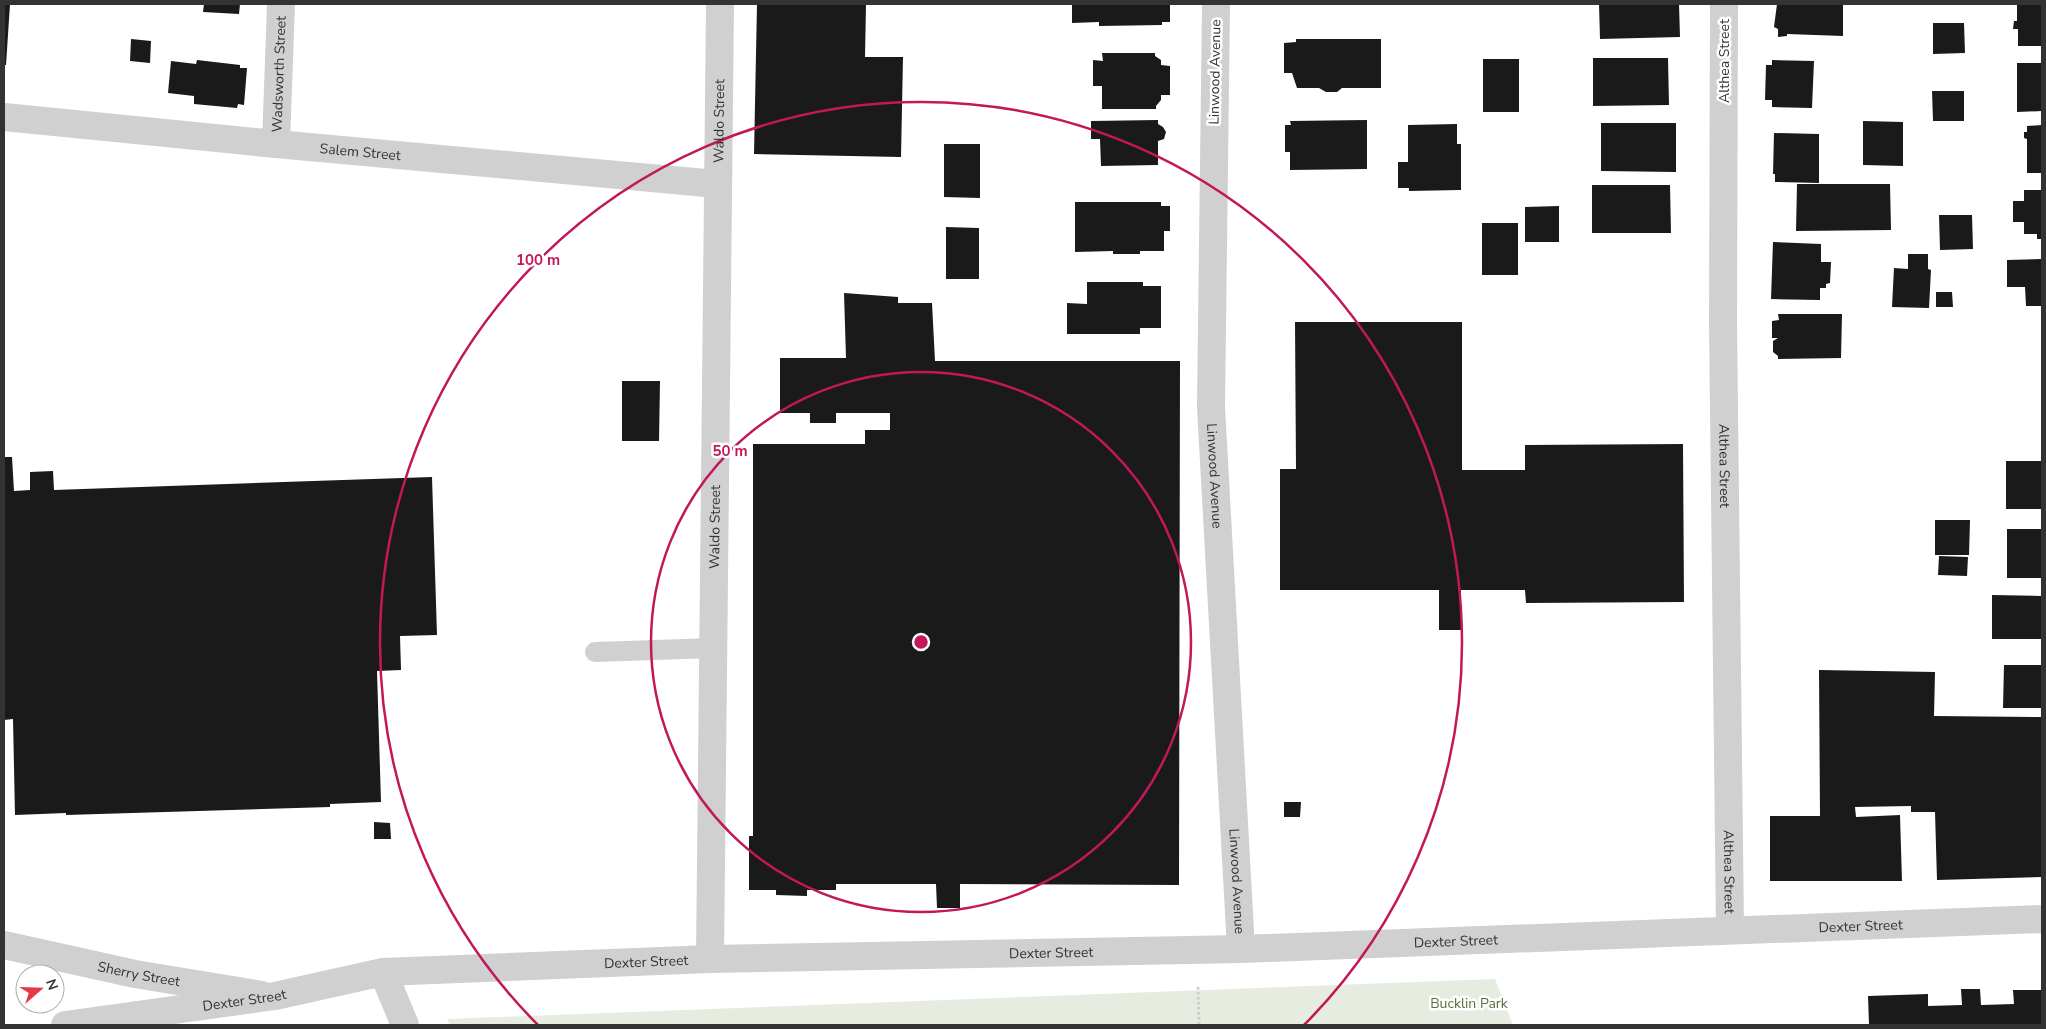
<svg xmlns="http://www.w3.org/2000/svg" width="2046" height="1029" font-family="'Nunito Sans',sans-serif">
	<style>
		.green { fill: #e6ecdf }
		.building { fill: #1a1a1a }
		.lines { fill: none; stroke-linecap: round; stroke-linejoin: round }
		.path { stroke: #cdcdcd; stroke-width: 3; stroke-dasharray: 2.5 2.5; stroke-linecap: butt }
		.service { stroke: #d0d0d0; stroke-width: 20 }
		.minor { stroke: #d0d0d0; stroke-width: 28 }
		.tertiary { stroke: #d0d0d0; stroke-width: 28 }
		.ring { fill: none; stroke: #c2185b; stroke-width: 2.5 }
		.labels { text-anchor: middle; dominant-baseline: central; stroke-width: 5; stroke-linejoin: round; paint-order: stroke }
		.street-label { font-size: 14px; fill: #333; stroke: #fff }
		.park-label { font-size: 14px; fill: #56703f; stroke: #fff }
		.centre { fill: #c2185b; stroke: #fff; stroke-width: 2.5 }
		.ring-label { font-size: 15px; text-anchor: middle; font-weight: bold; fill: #c2185b; stroke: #fff; stroke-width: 5; stroke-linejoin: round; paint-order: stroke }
	</style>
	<rect width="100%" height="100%" fill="#fff"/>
	<path class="green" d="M1495,979L1513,1025H450L447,1019Z"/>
	<path class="building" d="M4,4H10L6,65H4Z
		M204,4H240L239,14L203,12Z
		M757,4H866L865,57H903L901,157L754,154Z
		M1072,4H1170V22H1162V25L1099,26V22L1072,23Z
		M1599,4H1679L1680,37L1600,39Z
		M1777,4H1843V36L1787,34V36L1778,37V29L1774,27Z
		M2017,4H2042V46H2018V29H2013L2014,21H2017Z
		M1933,23H1964L1965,53L1933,54Z
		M131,39L151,41L150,63L130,61Z
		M1296,39H1381V88H1342L1337,92H1326L1319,88H1297L1292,73H1284V43L1296,42Z
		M1102,53H1155V56L1161,60V65L1170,66V95H1161V100L1156,106V109H1102V86H1093V60L1103,61Z
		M1593,58H1668L1669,105L1593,106Z
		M1483,59H1519V112H1483Z
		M197,60L240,65V68H247L244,105L238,104L237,108L194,104V96L168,93L171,61L196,64Z
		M1772,60L1814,61L1812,108L1772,107V100H1765L1766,65H1772Z
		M2017,63H2042V111L2017,112Z
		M1932,91H1964V121H1933Z
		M1158,120V124L1163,127L1166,132L1164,139L1158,141V165L1101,166L1100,139H1091V121Z
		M1367,120V169L1290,170V152H1285V125H1291L1290,121Z
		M1863,121L1903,122V166L1863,165Z
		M1601,123H1676V172L1601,171Z
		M1457,124V144H1461V190L1409,191V188H1398V162H1408V125Z
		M2042,125V173H2027V139L2024,138V132H2027V126Z
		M1774,133L1819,134V183L1775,182V174H1773Z
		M944,144H980V198L944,197Z
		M1797,184H1890L1891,230L1796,231Z
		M1592,185H1670L1671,233H1592Z
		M2024,190H2042V239H2037V234H2024V222H2013V201H2024Z
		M1075,202H1161V206H1170V231H1164V251H1140V254H1113V251L1075,252Z
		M1559,206V242H1525V207Z
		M1939,215H1972L1973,249L1940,250Z
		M1482,223H1518V275H1482Z
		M946,227L979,228V279H946Z
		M1773,242L1821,244V262H1831L1830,283L1826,284V288H1820V300L1771,299Z
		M1908,254H1928V269L1931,270L1929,308L1892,307L1894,268L1908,269Z
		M2042,259V306H2026L2025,287H2007V260Z
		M1087,282H1143V286H1161V328H1140V334H1067V303L1087,304Z
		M1936,292H1952L1953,307H1936Z
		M844,293L898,297V303H932L935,361H1180L1179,885L960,884V908H937L936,884H836V890H807V896L776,895V890H749V836H753V444H865V430H890V413H836V423H810V413H780V358H846Z
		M1778,314H1842L1841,358L1778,359V356L1773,352V341L1778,338H1772V321L1779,320Z
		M1295,322H1462V470H1525V445L1683,444L1684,602L1526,603L1525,590H1461V630H1439V590H1280V469H1296Z
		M622,381H660L659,441H622Z
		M4,457H12L14,491L30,490V472L53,471L54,490L432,477L437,635L400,636L401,670L377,671L381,802L330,804V807L66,815V813L15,815L13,719L4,720Z
		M2006,461H2042V509H2006Z
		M1935,520H1970L1969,555H1935Z
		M2007,529H2042V578H2007Z
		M1939,556L1968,557L1967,576L1938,575Z
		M1992,595L2042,596V639H1992Z
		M2004,665H2042V708H2003Z
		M1819,670L1935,672L1934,716L2042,717V877L1937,880L1935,812H1911V806L1855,807L1856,817L1900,815L1902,881H1770V816H1820Z
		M1284,802H1301L1300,817H1284Z
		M374,822L390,823L391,839H374Z
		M1961,989H1980L1981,1005L2014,1004L2013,990H2042V1025H1869L1868,996L1928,994V1006L1962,1005Z"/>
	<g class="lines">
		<path class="path" d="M1198,987L1199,1025"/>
		<path class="service" d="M595,652L714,648"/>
		<g class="minor">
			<path id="s1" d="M1216,4L1211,407L1241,949"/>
			<path id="s2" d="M1724,4L1723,323L1730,929"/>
			<path id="s3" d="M4,117L276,144L717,184"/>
			<path id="s4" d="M276,144L281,4"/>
			<path id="s5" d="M4,945L135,974L262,995"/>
			<path id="s6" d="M710,959L720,4"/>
			<path d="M383,972L405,1025"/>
		</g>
		<path class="tertiary" id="s7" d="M65,1025L275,996L383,972L710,959L1241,949L2042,919"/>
	</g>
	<g class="ring">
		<circle cx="921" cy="642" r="270"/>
		<path d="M538 1025A541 541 0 1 1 1304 1025"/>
	</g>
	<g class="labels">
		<g class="street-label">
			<text transform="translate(1724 61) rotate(-90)">Althea Street</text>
			<text transform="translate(1215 72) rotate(-89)">Linwood Avenue</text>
			<text stroke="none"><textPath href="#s4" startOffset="70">Wadsworth Street</textPath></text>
			<text stroke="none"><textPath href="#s6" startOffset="838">Waldo Street</textPath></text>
			<text stroke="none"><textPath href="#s3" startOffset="358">Salem Street</textPath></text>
			<text stroke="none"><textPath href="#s2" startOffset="462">Althea Street</textPath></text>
			<text stroke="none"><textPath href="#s1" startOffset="472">Linwood Avenue</textPath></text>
			<text stroke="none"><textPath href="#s6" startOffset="432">Waldo Street</textPath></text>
			<text stroke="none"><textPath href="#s2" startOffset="868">Althea Street</textPath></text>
			<text stroke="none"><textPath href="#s1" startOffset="878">Linwood Avenue</textPath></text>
			<text stroke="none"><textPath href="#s7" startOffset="1801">Dexter Street</textPath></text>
			<text stroke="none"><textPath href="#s7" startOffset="1396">Dexter Street</textPath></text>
			<text stroke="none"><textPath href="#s7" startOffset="991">Dexter Street</textPath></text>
			<text stroke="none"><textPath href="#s7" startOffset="586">Dexter Street</textPath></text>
			<text stroke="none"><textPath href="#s5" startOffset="138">Sherry Street</textPath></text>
			<text stroke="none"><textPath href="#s7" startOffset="181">Dexter Street</textPath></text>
		</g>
		<g class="park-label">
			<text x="1469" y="1003">Bucklin Park</text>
		</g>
	</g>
	<circle cx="921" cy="642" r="8" class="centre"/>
	<g class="ring-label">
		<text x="538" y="265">100 m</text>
		<text x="730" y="456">50 m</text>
	</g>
	<rect width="2046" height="1029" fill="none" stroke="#333333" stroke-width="10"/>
	<g transform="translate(40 989) rotate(70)"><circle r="24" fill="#ffffff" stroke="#adadad"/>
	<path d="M0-4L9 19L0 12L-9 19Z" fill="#e63946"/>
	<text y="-8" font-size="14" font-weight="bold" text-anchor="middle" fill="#333333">N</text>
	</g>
</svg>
